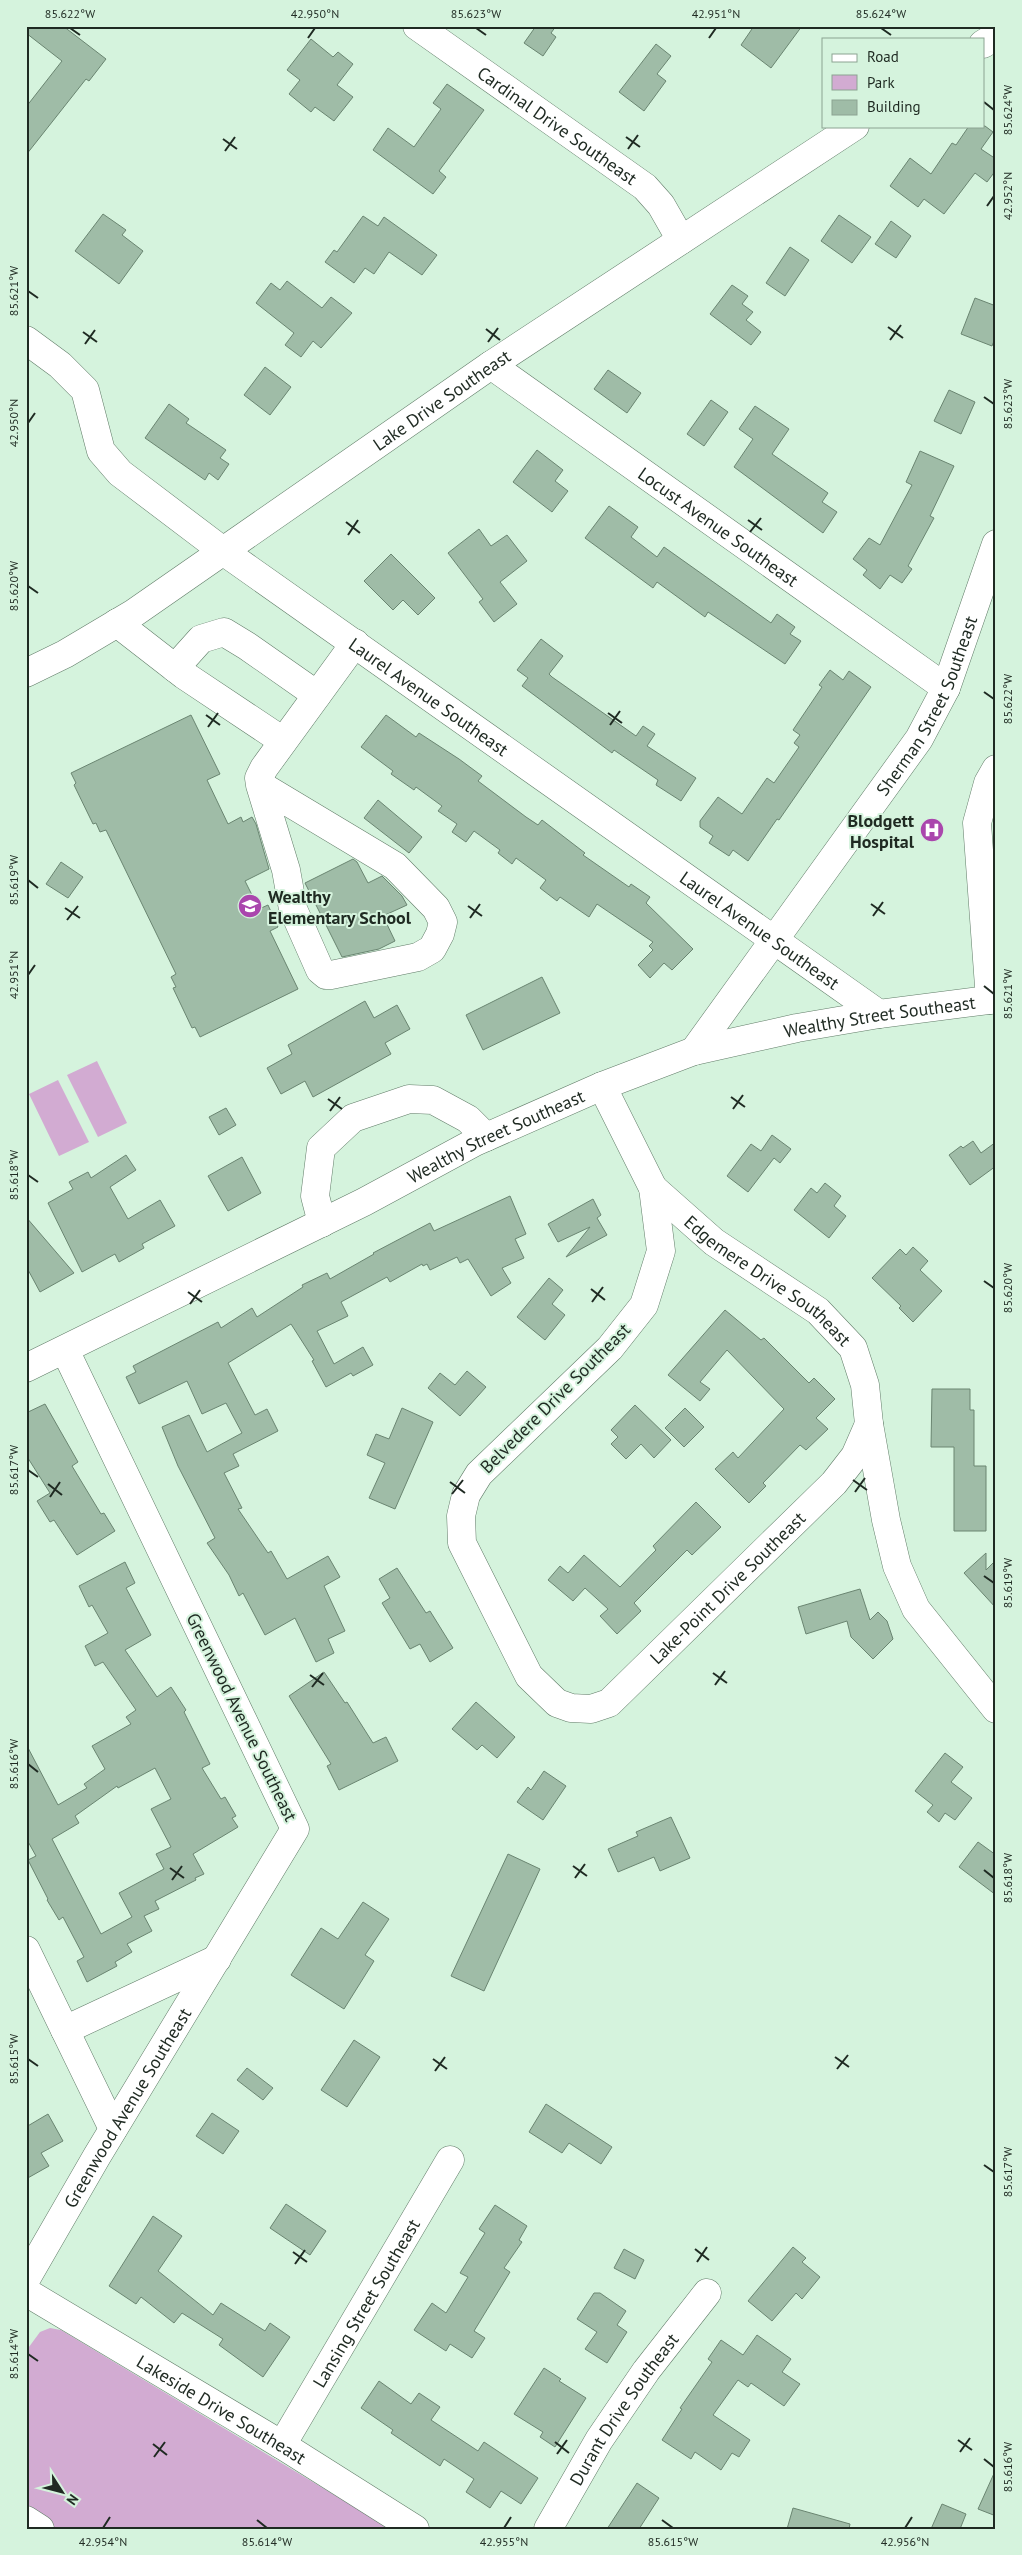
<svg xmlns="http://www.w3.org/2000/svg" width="1022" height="2555" font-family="'PT Sans',sans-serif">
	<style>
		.green { fill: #d2abd2 }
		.building { fill: #9fbca7; stroke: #6a8571; fill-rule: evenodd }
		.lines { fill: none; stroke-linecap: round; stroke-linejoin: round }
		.minor-casing { stroke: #617c68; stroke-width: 29 }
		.major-casing { stroke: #617c68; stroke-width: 29 }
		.minor { stroke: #fff; stroke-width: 28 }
		.major { stroke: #fff; stroke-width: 28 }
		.ticks { fill: none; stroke: #1f2a22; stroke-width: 2 }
		.labels { text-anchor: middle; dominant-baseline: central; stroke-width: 4; stroke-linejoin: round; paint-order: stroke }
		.street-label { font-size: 18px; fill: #1f2a22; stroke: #d5f3dd }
		.poi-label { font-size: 18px; font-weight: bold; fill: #1f2a22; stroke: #d5f3dd; text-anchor: end }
		.neatline { fill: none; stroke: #1f2a22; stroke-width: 2 }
		.ticks-label { font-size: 12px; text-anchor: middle; fill: #1f2a22 }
	</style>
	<rect width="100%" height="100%" fill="#d5f3dd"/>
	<path class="green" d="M97,1061L127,1123L98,1137L67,1075Z
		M58,1080L89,1142L59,1156L29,1094Z
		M50,2328L61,2330L391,2529H26V2351L40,2332Z"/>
	<path class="building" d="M26,26H63L106,59L89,81L86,79L26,155V107L62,61L26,33Z
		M536,26H556L551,33L556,37L543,56L524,43Z
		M754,26H802L771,68L741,45Z
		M311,39L333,57L338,52L353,64L337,85L353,97L334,121L315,107L311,112L289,94L300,80L287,70Z
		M656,44L671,56L657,74L666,81L644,111L619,92Z
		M447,84L484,110L439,171L446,177L433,194L373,150L388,128L414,147L441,109L433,103Z
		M969,126H985L993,132L981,149L996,159V170L987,182L975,173L944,214L924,199L918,207L890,186L910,158L931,174L952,143L956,145Z
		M103,214L126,230L122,235L143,251L119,284L75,251Z
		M839,215L871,237L852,263L821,241Z
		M363,216L378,226L384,217L437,255L422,275L389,252L374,274L365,268L354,283L325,262L334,250L337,252Z
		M891,221L911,236L896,258L875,244Z
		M790,247L809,260L785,296L766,283Z
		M287,281L322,308L331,297L352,313L321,348L313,341L301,357L285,345L294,333L256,303L271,283L280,290Z
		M732,285L748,296L742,304L753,312L746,320L761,332L751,345L710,314Z
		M975,298L996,306V336L992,346L961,334Z
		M265,367L291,387L270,415L244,395Z
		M608,370L641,393L627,413L594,389Z
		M949,390L975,402L961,434L934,421Z
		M711,400L728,412L704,446L687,434Z
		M169,404L189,419L186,423L226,450L220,458L229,464L218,480L209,473L205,480L145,438Z
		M755,406L789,429L772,454L828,493L822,502L837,512L823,533L734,467L753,439L739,429Z
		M537,450L563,470L555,481L568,491L552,512L513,482Z
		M920,451L954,466L930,516L934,518L908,566L912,569L902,583L890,575L880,589L863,575L867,570L853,559L869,538L880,545L912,485L906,482Z
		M609,506L638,527L631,537L657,557L664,547L771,623L777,614L795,627L790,634L801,641L785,664L708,612L705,617L657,582L653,588L585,538Z
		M479,529L491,546L507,535L527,561L500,582L517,604L494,622L479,602L483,599L448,553Z
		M391,554L435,598L418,615L403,600L393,610L364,581Z
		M541,639L563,656L549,674L552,677L636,736L643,726L655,734L647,746L696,778L681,801L656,785L658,780L614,750L612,753L522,686L528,678L517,670Z
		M830,670L843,680L849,671L871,687L779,820L777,819L748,861L733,850L729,856L709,843L713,836L700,827V821L718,797L742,814L767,778L774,783L799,747L794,743L800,735L793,730L822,687L819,685Z
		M191,715L220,774L207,780L228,824L241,817L243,822L252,817L256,824L269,869L245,881L259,909L268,905L278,927L270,931L298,989L200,1037L195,1027L192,1028L173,988L176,987L171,977L176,974L106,830L100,832L96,823L93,824L74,785L76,783L71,773Z
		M386,715L416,737L419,733L459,759L482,776L478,781L526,817L538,825L542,820L585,853L583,855L629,887L631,884L650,897L646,903L693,949L672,970L664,963L650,978L638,965L653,950L649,946L653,942L597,904L589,917L560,897L557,901L540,888L546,880L516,858L512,864L498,853L500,850L474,831L466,842L452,832L457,824L438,811L442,806L416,787L414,790L391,774L393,771L361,747Z
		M378,800L422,837L409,853L364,818Z
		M353,859L357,862L368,883L382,876L402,896L407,905L383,916L395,941L379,949L342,957L305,883Z
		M61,862L83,877L68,898L46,884Z
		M542,977L560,1013L483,1050L466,1015Z
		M365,1001L374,1018L397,1005L410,1029L385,1043L391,1054L313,1097L305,1081L281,1094L267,1068L292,1054L288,1045Z
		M226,1108L236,1125L219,1135L209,1117Z
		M772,1135L791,1149L780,1163L774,1158L748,1192L727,1176L751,1144L761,1151Z
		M973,1141L981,1153L996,1142V1166L970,1185L949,1155L961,1146L963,1148Z
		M126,1155L136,1170L110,1187L128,1219L160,1200L175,1226L142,1244L144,1248L119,1262L115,1254L82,1272L48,1203L73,1189L69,1182L88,1172L91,1178Z
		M242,1157L261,1193L228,1211L208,1176Z
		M825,1183L841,1196L834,1206L846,1216L829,1238L794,1210L811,1188L817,1193Z
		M510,1196L526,1234L515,1239L524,1258L502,1268L511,1283L491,1296L468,1259L460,1263L457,1257L430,1270L427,1264L423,1266L422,1264L390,1282L387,1277L341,1302L348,1316L317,1331L334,1364L363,1347L373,1365L353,1376L351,1373L326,1387L312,1361L314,1360L291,1324L228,1363L255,1415L267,1409L278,1431L233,1454L239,1466L224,1473L242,1508L238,1509L268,1553L271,1551L287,1579L328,1556L340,1577L324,1586L345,1631L328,1639L334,1653L316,1662L295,1618L265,1635L243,1593L239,1596L229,1575L207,1543L215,1538L178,1466L162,1427L189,1415L207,1452L242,1433L226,1403L202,1414L187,1381L139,1404L126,1377L136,1372L133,1366L218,1322L221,1328L252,1308L257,1317L303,1287L302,1285L327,1273L330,1279L374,1254L373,1253L430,1223L434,1231Z
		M593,1199L601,1215L597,1218L607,1235L566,1257L590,1227L558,1242L548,1224Z
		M26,1217L74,1273L40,1292L26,1266Z
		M913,1247L928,1261L920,1270L942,1291L913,1322L899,1308L901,1306L872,1278L900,1249L906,1255Z
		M549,1278L563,1290L552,1304L565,1315L545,1340L517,1317Z
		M725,1310L761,1340L764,1338L809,1383L814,1378L835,1399L816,1418L828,1429L806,1450L800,1445L763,1483L766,1486L749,1503L715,1469L733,1452L738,1458L784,1409L727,1350L700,1382L710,1389L700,1401L668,1375Z
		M467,1371L486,1387L460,1416L428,1388L440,1373L455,1385Z
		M932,1389H970V1410H974V1466H986V1531H954V1447H931Z
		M45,1404L78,1462L72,1466L101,1514L104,1513L115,1531L77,1555L54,1520L50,1522L37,1501L50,1493L26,1455V1413Z
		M635,1405L671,1440L654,1458L641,1444L626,1459L611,1444L618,1437L611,1430Z
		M402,1408L433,1422L395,1509L369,1498L385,1463L367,1455L376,1434L389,1439Z
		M685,1408L704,1427L684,1447L665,1428Z
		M696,1502L721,1527L692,1555L687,1550L634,1603L641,1611L617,1634L600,1616L608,1609L585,1588L573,1601L548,1580L560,1566L568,1573L584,1555L620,1587L656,1550L653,1546Z
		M986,1553V1570L996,1560V1608L964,1573Z
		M125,1562L135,1583L126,1588L151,1635L125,1650L157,1697L171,1687L186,1710L184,1712L210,1764L202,1768L221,1799L225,1797L236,1816L232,1818L238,1827L193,1854L204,1874L195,1878L196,1880L155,1901L159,1909L144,1916L152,1931L127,1944L132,1952L115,1962L117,1966L87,1982L77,1961L84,1957L63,1917L59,1920L47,1900L48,1899L28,1860L36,1856L26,1838V1744L58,1805L87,1788L84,1784L105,1769L92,1746L131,1724L126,1717L136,1710L103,1662L95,1666L85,1646L108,1633L92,1605L89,1607L79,1586ZM155,1768L171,1799L151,1809L171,1847L156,1854L164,1869L119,1893L132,1917L101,1934L52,1839L79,1823L75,1816L117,1786L118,1788Z
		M397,1568L426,1613L430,1611L453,1648L430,1662L420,1644L410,1649L382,1603L390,1598L379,1579Z
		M860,1589L870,1620L878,1612L887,1621L893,1639L873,1659L851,1637L847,1621L806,1634L798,1607Z
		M324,1672L345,1703L347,1702L373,1743L386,1737L398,1761L339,1790L327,1766L331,1764L289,1696Z
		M476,1702L515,1737L497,1758L482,1745L477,1750L452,1729Z
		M945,1753L963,1767L951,1782L972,1798L955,1820L945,1813L939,1822L927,1812L933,1805L915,1791Z
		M544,1771L566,1786L543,1820L517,1802L528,1787L531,1790Z
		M671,1817L690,1858L660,1871L654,1857L618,1872L608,1849L638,1836L636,1832Z
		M978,1842L996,1855V1895L959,1867Z
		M508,1854L540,1869L484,1991L451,1976Z
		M363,1902L389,1919L365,1955L374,1961L344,2009L291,1975L321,1928L338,1939Z
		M354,2040L380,2057L347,2107L321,2090Z
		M247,2068L273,2088L263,2100L237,2080Z
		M546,2104L612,2147L601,2164L569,2143L562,2153L529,2132Z
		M212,2113L239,2131L223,2154L196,2136Z
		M48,2114L63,2141L41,2153L49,2166L26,2179V2127Z
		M286,2204L326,2231L310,2255L270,2228Z
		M495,2205L527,2226L519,2240L522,2242L504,2268L510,2272L474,2331L485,2338L472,2358L450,2344L446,2351L414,2330L432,2303L446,2313L468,2277L460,2273L485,2233L479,2229Z
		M153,2216L182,2236L158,2271L213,2315L221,2303L265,2331L270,2323L290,2337L263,2377L219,2345L223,2339L182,2313L174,2323L141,2297L136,2304L109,2286Z
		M793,2247L806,2258L802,2262L820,2277L802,2299L796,2293L772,2321L748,2301Z
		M624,2249L644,2260L635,2279L614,2268Z
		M594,2293H600L626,2311L617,2325L627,2332L607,2363L585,2349L597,2332L577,2319Z
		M757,2335L791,2359L782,2372L800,2384L784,2406L751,2383L748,2387L738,2380L713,2415L750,2440L739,2457L732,2453L721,2470L695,2452L691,2459L662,2440L682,2409L680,2408L712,2362L708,2359L721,2340L743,2355Z
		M544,2368L561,2379L559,2381L586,2398L555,2447L540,2437L543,2432L514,2414Z
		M379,2381L411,2404L419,2393L440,2407L431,2420L478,2451L484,2442L538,2478L521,2504L501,2491L490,2508L466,2492L474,2479L444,2459L440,2466L391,2433L393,2430L361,2408Z
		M996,2469V2516L978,2509Z
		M637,2483L659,2498L639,2529H607Z
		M942,2504L966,2514L960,2529H931Z
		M793,2508L850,2524L849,2529H787Z"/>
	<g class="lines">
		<g class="minor-casing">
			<g id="minor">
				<path id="s1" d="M417,26L645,187L661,205L681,240"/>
				<path id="s2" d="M26,340L60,365L85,390L101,451L120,473L223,551L879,1014"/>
				<path id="s3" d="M491,365L946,688"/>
				<path d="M117,623L184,675L283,741"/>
				<path d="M175,668L201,639L224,632L247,646L317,695"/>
				<path d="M260,785L395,866L436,908L443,922L440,934L432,949L418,957L331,975H326L320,970L293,909L286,870L260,785L259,778L264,768L355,643"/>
				<path d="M990,1000L977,823L988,783L996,769"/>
				<path id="s4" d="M694,1051L919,739L946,688L996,544"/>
				<path id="s5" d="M602,1086L653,1188L661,1251L644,1305L610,1348L479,1474L466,1495L461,1516L462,1543L529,1676L557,1703L571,1708L591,1709L609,1703L834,1483L855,1456L869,1424"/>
				<path id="s6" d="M653,1188L714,1242L818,1311L853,1348L865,1385L869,1424L886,1520L897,1566L916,1609L996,1709"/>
				<path d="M322,1223L315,1196L321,1148L353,1118L409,1099L433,1100L468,1119L486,1137"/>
				<path d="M26,1950L113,2129"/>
				<path d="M65,2030L217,1959"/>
				<path id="s7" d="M26,2279L97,2156L295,1829L65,1350"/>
				<path id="s8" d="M282,2445L450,2160"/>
				<path d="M26,2520L40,2529"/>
				<path id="s9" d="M548,2529L599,2440L646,2371L707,2293"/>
			</g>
		</g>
		<g class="major-casing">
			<g id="major">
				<path d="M983,44L996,36"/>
				<path id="s10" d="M26,673L65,654L134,613L491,365L855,126"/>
				<path id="s11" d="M26,1368L364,1202L475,1142L602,1086L694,1051L797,1028L879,1014L996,999"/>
				<path id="s12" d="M26,2292L282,2445L415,2529"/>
			</g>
		</g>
		<use href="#minor" class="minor"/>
		<use href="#major" class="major"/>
	</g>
	<path class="ticks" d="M70,28L80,35M476,28L486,35M881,28L891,35M308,38L315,28M709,38L716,28M984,102L994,110M626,137L640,147M223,139L237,149M628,149L638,135M225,151L235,137M987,206L994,196M28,291L38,298M888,327L903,338M486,329L500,340M83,332L97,342M890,340L901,325M488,342L498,328M85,344L95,330M984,397L994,404M28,423L35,413M748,520L762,530M346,522L360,533M750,532L761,518M348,535L358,520M28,586L38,593M984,692L994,699M608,713L622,723M206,715L220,725M610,725L620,711M208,727L218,713M28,880L38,888M871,904L885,914M468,906L482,916M65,908L80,918M873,916L883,902M470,918L480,904M67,920L78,906M28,975L35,965M984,986L994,994M731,1097L745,1107M328,1099L342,1109M733,1109L743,1095M330,1111L340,1097M28,1175L38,1182M984,1281L994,1288M591,1289L605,1300M188,1292L202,1302M592,1302L603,1287M190,1304L200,1290M28,1470L38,1477M853,1480L867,1490M450,1482L465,1493M48,1484L62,1495M855,1492L865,1478M452,1494L463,1480M50,1497L60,1482M984,1576L994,1583M713,1673L727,1683M310,1675L324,1685M715,1685L725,1671M312,1687L323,1673M28,1764L38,1772M573,1866L587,1876M170,1868L184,1878M984,1870L994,1878M575,1878L585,1864M172,1880L182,1866M835,2057L849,2067M28,2059L38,2066M433,2059L447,2069M837,2069L848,2055M435,2071L445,2057M984,2165L994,2172M695,2249L709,2260M293,2252L307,2262M697,2262L707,2247M295,2264L305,2250M28,2354L38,2361M958,2440L972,2450M555,2442L569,2453M153,2444L167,2455M960,2452L970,2438M557,2454L567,2440M154,2457L165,2442M984,2459L994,2467M257,2520L267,2528M662,2520L673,2528M103,2528L110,2517M504,2528L511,2517M905,2528L912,2517"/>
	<defs>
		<g id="hospital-disc" transform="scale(1.25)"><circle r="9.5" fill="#aa46ad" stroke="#d5f3dd"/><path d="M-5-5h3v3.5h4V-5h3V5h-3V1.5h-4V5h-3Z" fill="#fff"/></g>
		<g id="school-disc" transform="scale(1.25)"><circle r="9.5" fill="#aa46ad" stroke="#d5f3dd"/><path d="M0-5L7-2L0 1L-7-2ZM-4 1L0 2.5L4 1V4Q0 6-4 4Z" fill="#fff"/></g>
	</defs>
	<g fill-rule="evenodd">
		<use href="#hospital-disc" x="932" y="830"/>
		<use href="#school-disc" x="250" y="906"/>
	</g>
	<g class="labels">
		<g class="street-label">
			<text stroke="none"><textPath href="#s1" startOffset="172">Cardinal Drive Southeast</textPath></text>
			<text stroke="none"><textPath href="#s10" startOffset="498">Lake Drive Southeast</textPath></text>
			<text stroke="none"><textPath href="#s3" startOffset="279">Locust Avenue Southeast</textPath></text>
			<text stroke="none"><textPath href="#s2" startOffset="551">Laurel Avenue Southeast</textPath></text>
			<text stroke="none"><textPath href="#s4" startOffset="418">Sherman Street Southeast</textPath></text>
			<text stroke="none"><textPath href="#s2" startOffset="956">Laurel Avenue Southeast</textPath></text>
			<text stroke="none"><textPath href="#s11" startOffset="929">Wealthy Street Southeast</textPath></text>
			<text stroke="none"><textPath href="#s11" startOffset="524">Wealthy Street Southeast</textPath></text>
			<text stroke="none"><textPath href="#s6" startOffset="148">Edgemere Drive Southeast</textPath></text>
			<text transform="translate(555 1398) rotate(-45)">Belvedere Drive Southeast</text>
			<text stroke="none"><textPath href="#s5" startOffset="951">Lake-Point Drive Southeast</textPath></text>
			<text transform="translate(242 1717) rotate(64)">Greenwood Avenue Southeast</text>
			<text stroke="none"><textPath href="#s7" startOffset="199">Greenwood Avenue Southeast</textPath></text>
			<text stroke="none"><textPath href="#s8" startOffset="165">Lansing Street Southeast</textPath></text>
			<text stroke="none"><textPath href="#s12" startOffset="228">Lakeside Drive Southeast</textPath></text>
			<text stroke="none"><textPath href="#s9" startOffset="142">Durant Drive Southeast</textPath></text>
		</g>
		<g class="poi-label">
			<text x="914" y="820">Blodgett<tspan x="914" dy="21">Hospital</tspan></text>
			<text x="268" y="896" text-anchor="start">Wealthy<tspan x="268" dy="21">Elementary School</tspan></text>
		</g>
	</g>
	<rect width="1022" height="2555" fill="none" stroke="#d5f3dd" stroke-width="55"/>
	<rect x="822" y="38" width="162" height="90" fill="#d5f3dd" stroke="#8ca392"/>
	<rect x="832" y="54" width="25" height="8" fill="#ffffff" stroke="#8ca392"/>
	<text x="867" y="62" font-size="15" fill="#1f2a22">Road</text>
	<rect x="832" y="75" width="25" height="15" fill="#d2abd2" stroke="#8ca392"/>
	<text x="867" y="88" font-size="15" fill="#1f2a22">Park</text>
	<rect x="832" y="100" width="25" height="15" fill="#9fbca7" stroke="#8ca392"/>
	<text x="867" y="112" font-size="15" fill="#1f2a22">Building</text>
	<g transform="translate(62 2492) rotate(126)" stroke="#d5f3dd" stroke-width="4" paint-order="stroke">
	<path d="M0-4L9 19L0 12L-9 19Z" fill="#1f2a22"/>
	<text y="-8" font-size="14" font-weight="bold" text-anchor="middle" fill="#1f2a22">N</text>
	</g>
	<rect x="28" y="28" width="966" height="2500" class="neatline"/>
	<g class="ticks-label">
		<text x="70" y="18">85.622°W</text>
		<text x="315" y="18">42.950°N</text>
		<text x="476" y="18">85.623°W</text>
		<text x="716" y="18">42.951°N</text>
		<text x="881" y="18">85.624°W</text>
		<text transform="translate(1008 110) rotate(-90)" y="4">85.624°W</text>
		<text transform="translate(1008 196) rotate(-90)" y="4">42.952°N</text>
		<text transform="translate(14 291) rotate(-90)" y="4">85.621°W</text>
		<text transform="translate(1008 404) rotate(-90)" y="4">85.623°W</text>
		<text transform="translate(14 423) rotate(-90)" y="4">42.950°N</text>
		<text transform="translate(14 586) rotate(-90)" y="4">85.620°W</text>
		<text transform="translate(1008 699) rotate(-90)" y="4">85.622°W</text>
		<text transform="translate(14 880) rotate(-90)" y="4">85.619°W</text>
		<text transform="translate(14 975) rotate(-90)" y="4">42.951°N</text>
		<text transform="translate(1008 994) rotate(-90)" y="4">85.621°W</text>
		<text transform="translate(14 1175) rotate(-90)" y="4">85.618°W</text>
		<text transform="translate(1008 1288) rotate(-90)" y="4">85.620°W</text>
		<text transform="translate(14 1470) rotate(-90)" y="4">85.617°W</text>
		<text transform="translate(1008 1583) rotate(-90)" y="4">85.619°W</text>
		<text transform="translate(14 1764) rotate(-90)" y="4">85.616°W</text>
		<text transform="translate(1008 1878) rotate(-90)" y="4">85.618°W</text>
		<text transform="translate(14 2059) rotate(-90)" y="4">85.615°W</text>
		<text transform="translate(1008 2172) rotate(-90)" y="4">85.617°W</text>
		<text transform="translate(14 2354) rotate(-90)" y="4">85.614°W</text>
		<text transform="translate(1008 2467) rotate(-90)" y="4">85.616°W</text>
		<text x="103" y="2546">42.954°N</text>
		<text x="267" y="2546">85.614°W</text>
		<text x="504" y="2546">42.955°N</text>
		<text x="673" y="2546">85.615°W</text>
		<text x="905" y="2546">42.956°N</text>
	</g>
</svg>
